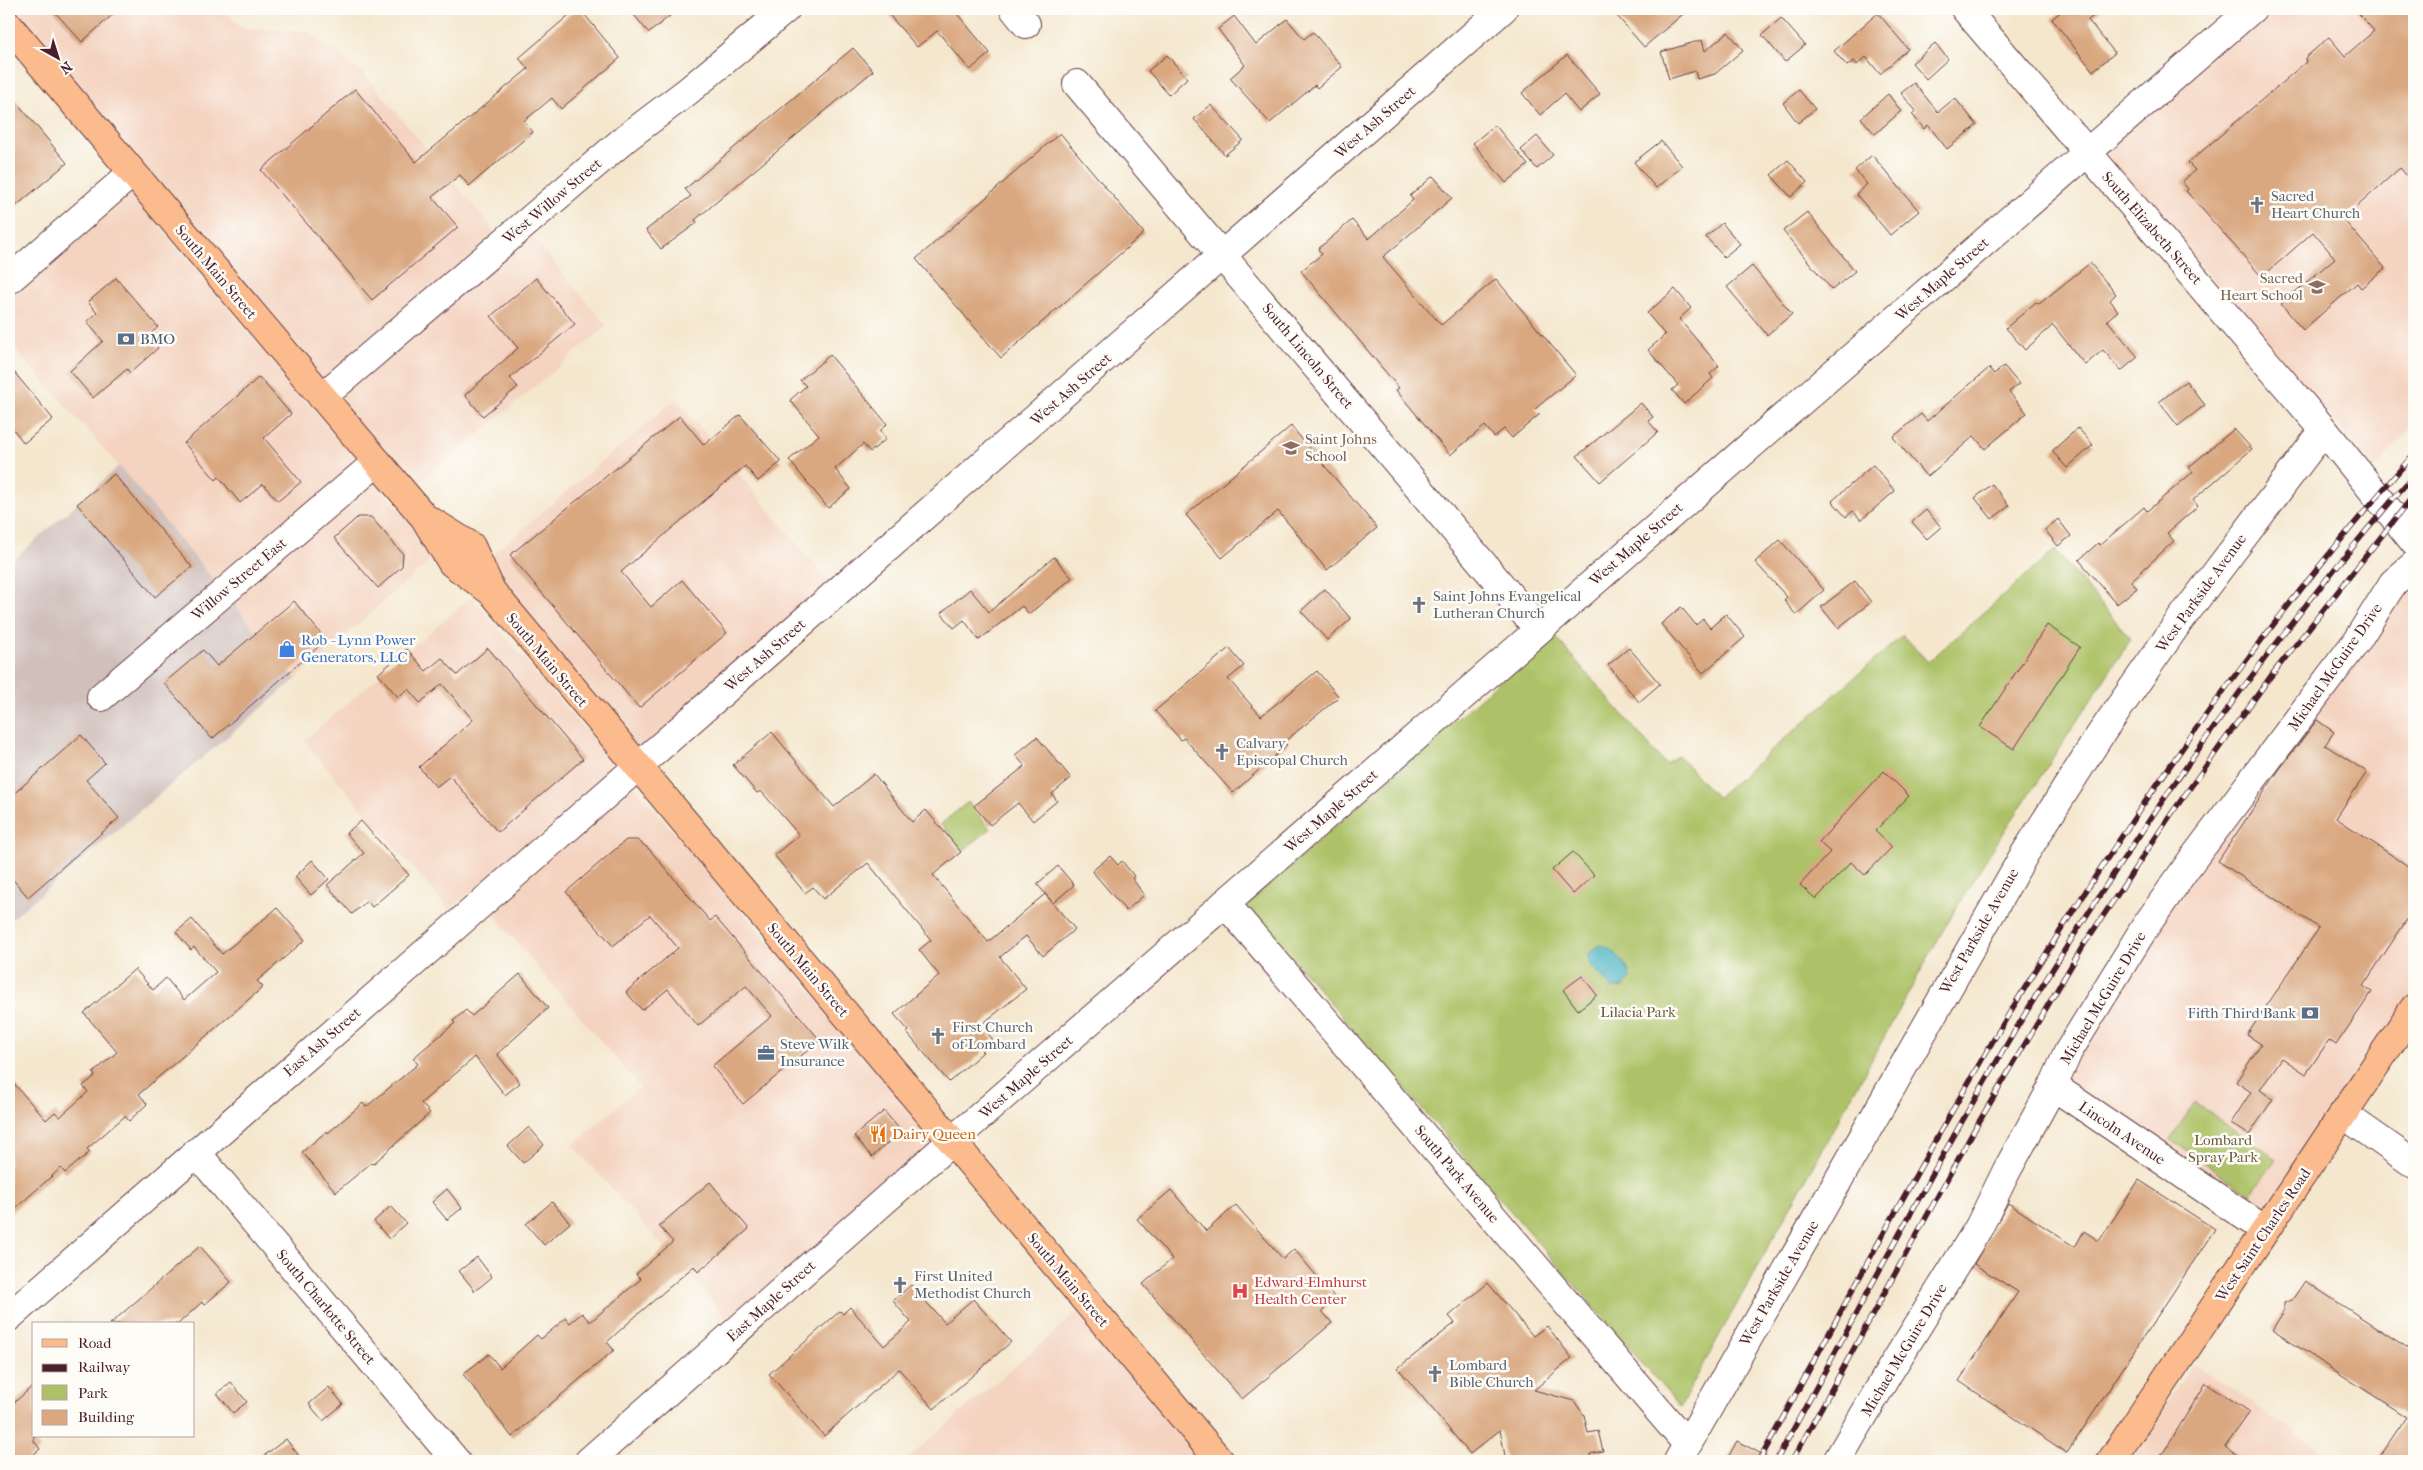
<svg xmlns="http://www.w3.org/2000/svg" width="2423" height="1470" font-family="'IM FELL French Canon',serif">
	<style>
		.built { fill: #f4d3c0 }
		.industrial { fill: #d0c0bc }
		.green { fill: #adc267; stroke: #7c7049 }
		.water { fill: #46b2c3; stroke: #486877 }
		.building { fill: #d9a780 }
		.lines { fill: none; stroke-linecap: round; stroke-linejoin: round }
		.minor-casing { stroke: #643d43; stroke-width: 30 }
		.major-casing { stroke: #643d43; stroke-width: 30 }
		.minor { stroke: #fff; stroke-width: 28 }
		.major { stroke: #fbbb8c; stroke-width: 28 }
		.rail-casing { stroke: #4a1f2b; stroke-width: 5.5 }
		.rail { stroke: #fdfcf7; stroke-width: 4; stroke-dasharray: 11; stroke-linecap: butt }
		.labels { text-anchor: middle; dominant-baseline: central; stroke-width: 5; stroke-linejoin: round; paint-order: stroke }
		.street-label { font-size: 15px; fill: #4a1f2b; stroke: #fdfcf7 }
		.worship-label { font-size: 15px; fill: #5b616d; stroke: #fdfcf7; text-anchor: start }
		.education-label { font-size: 15px; fill: #785e54; stroke: #fdfcf7; text-anchor: end }
		.service-label { font-size: 15px; fill: #4e5e75; stroke: #fdfcf7; text-anchor: start }
		.shop-label { font-size: 15px; fill: #366cbe; stroke: #fdfcf7; text-anchor: start }
		.park-label { font-size: 15px; fill: #6d5840; stroke: #fdfcf7 }
		.food-label { font-size: 15px; fill: #c56008; stroke: #fdfcf7; text-anchor: start }
		.health-label { font-size: 15px; fill: #be3a42; stroke: #fdfcf7; text-anchor: start }
	</style>
	<rect width="100%" height="100%" fill="#fdfcf7"/>
	<filter id="ink" filterUnits="userSpaceOnUse"><feTurbulence type="fractalNoise" baseFrequency=".02" numOctaves="2"/><feDisplacementMap in="SourceGraphic" scale="10" xChannelSelector="R" yChannelSelector="G"/><feConvolveMatrix kernelMatrix="1 2 1 2 8 2 1 2 1" color-interpolation-filters="sRGB"/></filter>
	<filter id="wash" filterUnits="userSpaceOnUse"><feTurbulence type="fractalNoise" baseFrequency=".0096" numOctaves="4" result="noise"/><feDisplacementMap in="SourceGraphic" scale="20" xChannelSelector="R" yChannelSelector="G"/><feGaussianBlur stdDeviation="1.12" result="paint"/><feColorMatrix in="noise" values="0 0 0 0 0 0 0 0 0 0 0 0 0 0 0 0 0 1.4 0 .05"/><feComposite in="paint" operator="in"/></filter>
	<g filter="url(#wash)">
		<rect width="100%" height="100%" fill="#f4e7ce"/>
		<path class="built" d="M11,9H224L240,27L310,32L365,75L499,236L324,383Z
			M2265,9H2414V424L2375,469L2103,151Z
			M116,174L437,554L296,679L119,466L9,342V269Z
			M529,233L607,326L412,490L334,397Z
			M676,399L832,585L639,753L479,566Z
			M2414,575V992L2255,1230L2055,1096L2141,945Z
			M471,597L619,770L449,910L304,741Z
			M633,785L939,1139L732,1324L573,1145L640,1087L489,910Z
			M1081,1309L1203,1461H905Z
			M2193,1364L2338,1461H2127Z"/>
		<path class="industrial" d="M119,466L296,679L9,921V564Z"/>
		<path class="green" d="M2055,550L2131,639L1985,861L1946,925L1680,1407L1246,905L1553,634L1666,765L1678,755L1717,798L1903,635L1928,662Z
			M968,802L990,829L963,851L941,824Z
			M2195,1103L2276,1159L2251,1195L2170,1139Z"/>
		<path class="water" d="M1600,945C1612,947 1631,966 1630,979L1624,987L1612,988L1589,963V953Z"/>
		<g id="blocks">
			<path class="building" d="M52,9H119L82,42Z
				M576,9H580L620,58L561,109L552,98L524,121L533,132L469,186L460,175L432,197L458,227L372,300L261,170L355,89L416,162L528,69L519,58Z
				M629,9H678L649,33Z
				M884,9H953L990,53L970,70L937,31L917,47Z
				M1611,9H1689L1644,47Z
				M2064,9H2103L2088,20L2115,53L2093,71L2052,19Z
				M2355,9H2414V184L2400,168L2343,219L2385,268L2361,288L2357,283L2303,330L2281,304L2335,258L2313,232L2262,277L2186,191L2188,189L2182,182L2195,170L2188,163L2306,62L2305,58L2329,37L2345,56L2374,31Z
				M1878,13L1908,49L1880,74L1866,57L1857,65L1854,61L1847,66L1834,51Z
				M1234,16L1256,45L1287,19L1304,39L1313,32L1342,67L1317,88L1315,85L1270,123L1230,78L1245,65L1218,29Z
				M1781,18L1805,45L1785,62L1762,35Z
				M1728,32L1743,50L1715,74L1697,79L1695,71L1669,79L1661,52L1702,40L1705,51Z
				M1935,43L1948,59L1926,79L1912,63Z
				M853,48L873,71L695,220L697,223L661,249L646,230L691,196L685,189Z
				M1167,55L1187,78L1169,95L1148,71Z
				M1567,55L1600,94L1579,112L1564,94L1540,115L1522,93Z
				M1914,83L1938,112L1955,98L1977,125L1947,149L1928,125L1924,129L1912,114L1916,111L1901,93Z
				M1799,90L1815,109L1798,123L1783,103Z
				M9,93L67,163L9,212Z
				M1888,94L1901,111L1875,134L1861,118Z
				M1211,105L1243,140L1225,155L1194,119Z
				M1495,125L1528,165L1506,183L1473,143Z
				M1060,133L1144,233L1001,358L916,259Z
				M1537,136L1553,155L1537,169L1521,150Z
				M1661,141L1682,166L1656,188L1634,162Z
				M1872,155L1919,211L1890,235L1856,194L1867,184L1855,170Z
				M1788,160L1807,182L1791,197L1771,175Z
				M1433,176L1452,198L1383,257L1441,325L1496,279L1576,375L1535,409L1540,414L1512,438L1504,429L1494,437L1485,426L1450,455L1396,390L1399,388L1301,271L1322,254L1318,249L1352,220L1369,239L1413,200L1410,196Z
				M1807,212L1855,271L1832,290L1783,231Z
				M1722,223L1740,244L1724,257L1706,237Z
				M2090,263L2116,294L2110,300L2118,311L2107,320L2138,357L2121,371L2103,350L2085,365L2053,325L2025,350L2006,328L2036,302L2039,304Z
				M1752,266L1792,314L1767,335L1727,287Z
				M116,278L158,327L148,336L158,348L130,373L127,369L93,398L70,371L103,341L87,322L97,313L88,302Z
				M536,278L575,324L510,378L518,387L483,416L465,395L518,348L491,316Z
				M1675,289L1691,308L1679,319L1719,366L1710,374L1713,378L1684,404L1672,390L1678,385L1648,350L1665,335L1647,313Z
				M830,355L887,424L880,431L886,439L870,452L863,444L835,469L851,489L828,508L789,460L819,435L790,400L806,386L800,380Z
				M9,366L53,419L24,443L9,424Z
				M2004,366L2019,384L2009,392L2027,413L1985,449L1974,436L1927,477L1893,437L1921,414L1927,421L1989,368L1994,374Z
				M259,377L291,414L264,438L301,482L278,501L263,484L240,503L219,477L216,480L184,443Z
				M2186,381L2205,405L2178,426L2159,402Z
				M1641,403L1653,417L1648,421L1658,432L1600,482L1577,456Z
				M740,415L781,462L758,481L745,466L621,572L651,607L682,580L727,633L639,708L510,555L680,416L704,445Z
				M1291,426L1377,528L1327,570L1278,511L1222,558L1186,515Z
				M2078,428L2093,445L2067,468L2052,451Z
				M2234,429L2252,449L2193,500L2198,506L2167,533L2174,541L2131,581L2137,588L2117,604L2079,560L2098,543L2100,545L2144,507L2147,511L2193,472L2189,467Z
				M1873,465L1895,491L1861,520L1853,511L1846,517L1832,501Z
				M114,474L192,567L155,597L77,504Z
				M1992,484L2009,506L1992,519L1975,498Z
				M1926,510L1941,527L1927,539L1912,522Z
				M358,517H371L403,554L402,566L378,588L334,538Z
				M2058,519L2071,536L2058,546L2045,530Z
				M1780,540L1824,590L1796,615L1784,600L1787,597L1755,562Z
				M1054,557L1072,578L1029,614L1022,606L979,640L964,620L954,628L941,613L970,589L989,612Z
				M1855,581L1871,602L1838,628L1821,607Z
				M1325,589L1351,619L1327,640L1301,611Z
				M294,601L326,640L212,739L164,683L203,650L217,666Z
				M1681,607L1696,625L1703,619L1710,628L1726,614L1745,637L1703,673L1661,624Z
				M2047,625L2080,647L2014,749L1980,727Z
				M488,648L583,759L498,832L450,776L436,787L419,767L473,720L442,684L420,703L408,689L398,697L378,674L407,649L426,671L442,658L457,675Z
				M1229,648L1244,666L1228,679L1261,716L1317,671L1339,697L1284,742L1287,745L1233,793L1184,738L1181,740L1155,711Z
				M1629,648L1660,684L1639,702L1608,665Z
				M2317,720L2334,732L2325,745L2367,772L2336,818L2414,870V909L2363,986L2372,992L2336,1045L2329,1040L2306,1074L2282,1058L2260,1090L2273,1099L2249,1135L2231,1123L2251,1092L2236,1082L2261,1044L2247,1035L2319,928L2218,861L2279,770Z
				M772,732L834,807L874,774L912,822L926,810L961,852L933,875L988,942L1045,894L1075,929L1043,956L1026,936L1000,957L1026,989L981,1025L993,1040L981,1051L983,1052L949,1082L907,1033L909,1031L894,1014L939,975L919,950L931,940L868,863L823,899L813,887L805,893L774,855L799,835L761,791L757,793L733,765Z
				M81,735L105,763L86,780L119,818L28,897L9,875V798Z
				M1037,737L1071,778L1052,794L1057,801L1033,821L1018,803L990,825L974,806L1025,766L1015,755Z
				M1884,771L1909,796L1875,831L1892,847L1865,875L1851,862L1816,899L1800,885L1830,852L1819,842Z
				M361,821L409,875L372,907L367,901L352,914L327,885L364,853L346,833Z
				M626,840H637L649,849L710,921L715,917L820,1040L743,1104L712,1066L772,1016L746,986L698,1026L668,989L642,1010L626,992L678,948L650,915L613,946L566,892Z
				M1573,852L1594,875L1573,894L1552,870Z
				M1110,856L1118,865L1122,861L1134,876L1132,878L1144,895L1126,911L1092,871Z
				M312,860L329,879L311,895L295,877Z
				M1058,866L1074,885L1053,903L1037,884Z
				M277,908L305,940L257,981L263,987L139,1094L147,1104L129,1121L125,1116L87,1149L90,1152L65,1173L61,1168L9,1214V1078L46,1120L55,1112L60,1117L88,1092L83,1086L95,1076L93,1073L117,1052L84,1013L135,969L153,990L166,978L184,1000L216,972L194,947L191,950L176,932L192,919L222,954Z
				M520,974L548,1008L497,1054L520,1083L505,1095L475,1057L421,1103L430,1113L373,1164L371,1163L336,1192L302,1152L327,1131L328,1133L363,1103L366,1107L418,1064L413,1058L455,1023L453,1021L466,1010L472,1016Z
				M1582,976L1597,995L1578,1010L1563,990Z
				M884,1111L901,1131L872,1157L854,1136Z
				M529,1127L544,1145L523,1163L508,1146Z
				M2139,1180L2215,1229L2067,1453L1959,1381L2018,1292L1974,1264L2008,1203L2075,1247L2084,1231L2099,1241Z
				M710,1182L749,1229L698,1272L694,1266L637,1315L607,1342L614,1350L512,1437L463,1374L489,1354L500,1368L537,1335L541,1339L566,1318L570,1323L582,1313L590,1322L641,1279L636,1274L673,1242L659,1226Z
				M447,1189L462,1208L447,1220L432,1202Z
				M1171,1190L1206,1231L1236,1205L1283,1259L1294,1249L1336,1299L1322,1311L1332,1323L1242,1399L1143,1284L1172,1259L1137,1219Z
				M552,1202L570,1223L544,1245L526,1224Z
				M391,1206L406,1223L389,1239L374,1221Z
				M200,1246L231,1282L204,1305L202,1302L178,1324H110Z
				M477,1257L492,1277L475,1291L459,1271Z
				M2305,1281L2414,1352V1461H2377L2407,1417L2272,1330L2284,1311V1303L2292,1300Z
				M1488,1283L1533,1336L1547,1326L1572,1358L1534,1390L1574,1401L1584,1415L1588,1433L1598,1431L1603,1451L1590,1454L1591,1461H1506L1500,1430L1470,1454L1398,1368L1455,1323L1449,1316Z
				M911,1285L945,1323L973,1299L1011,1342L934,1409L899,1369L824,1436L769,1374L840,1311L843,1314L850,1307L884,1346L911,1322L893,1301Z
				M231,1382L247,1402L233,1413L217,1393Z
				M2206,1383L2250,1412L2225,1447L2246,1461H2158Z
				M34,1385V1441L40,1449L26,1461H9V1407Z
				M329,1387L343,1404L323,1421L309,1404Z
				M286,1439L303,1461H257Z
				M1737,1441L1775,1461H1726Z"/>
		</g>
	</g>
	<g filter="url(#ink)">
		<use href="#blocks" fill-opacity="0" stroke="#643d43" stroke-width="1"/>
		<g class="lines">
			<g class="minor-casing">
				<path id="minor" d="M1014,9L1026,24
					M1965,9L2324,430L2414,542
					M1077,84L1538,629
					M9,280L132,173
					M322,397L626,138L688,91L786,9
					M101,697L377,462
					M1225,903L1687,1444
					M2053,1086L2265,1230
					M2343,1114L2414,1164
					M196,1152L456,1461
					M9,1317L1503,9
					M589,1461L953,1140L2252,9
					M1678,1461L2024,855L2100,735L2178,623L2324,430
					M1837,1461L1889,1372L1979,1227L2006,1172L2053,1086L2068,1052L2145,927L2189,864L2356,642L2393,583L2414,565"/>
			</g>
			<g class="major-casing">
				<path id="major" d="M9,26L424,517L452,563L493,593L1220,1461
					M429,520L471,546L491,590
					M2111,1461L2414,1008"/>
			</g>
			<use href="#minor" class="minor"/>
			<use href="#major" class="major"/>
			<g class="rail-casing">
				<path id="rail" d="M1759,1461C1847,1302 1931,1141 2026,986C2140,800 2269,618 2414,454
					M1776,1461C1862,1304 1945,1144 2039,991C2150,811 2274,634 2414,475
					M1792,1461L1973,1132L2083,946L2174,810L2271,676L2414,495"/>
			</g>
			<use href="#rail" class="rail"/>
		</g>
	</g>
	<defs>
		<g id="church-bare" transform="scale(1.35)"><path d="M-1.2-6h2.4v3.5h3.3v2.4h-3.3V6h-2.4V-.1h-3.3v-2.4h3.3Z" fill="#6b7280" stroke="#fdfcf7" stroke-width="2.5" paint-order="stroke"/></g>
		<g id="school-bare" transform="scale(1.35)"><path d="M0-5L7-2L0 1L-7-2ZM-4 1L0 2.5L4 1V4Q0 6-4 4Z" fill="#8d6e63" stroke="#fdfcf7" stroke-width="2.5" paint-order="stroke"/></g>
		<g id="bank-bare" transform="scale(1.35)"><path d="M-6-4H6V4H-6ZM0-2.3a2.3 2.3 0 1 0 0 4.6a2.3 2.3 0 1 0 0-4.6Z" fill="#5c6f8a" stroke="#fdfcf7" stroke-width="2.5" paint-order="stroke"/></g>
		<g id="shop-bare" transform="scale(1.35)"><path d="M-5-2.5h2.3a2.7 3.5 0 0 1 5.4 0H5L5.5 6h-11ZM-1.5-2.5h3a1.5 2.3 0 0 0-3 0Z" fill="#3f7fe0" stroke="#fdfcf7" stroke-width="2.5" paint-order="stroke"/></g>
		<g id="office-bare" transform="scale(1.35)"><path d="M-6-3h4V-5.5h4V-3h4V5H-6ZM-1-4.5V-3h2v-1.5ZM-6 0V1H6V0Z" fill="#5c6f8a" stroke="#fdfcf7" stroke-width="2.5" paint-order="stroke"/></g>
		<g id="restaurant-bare" transform="scale(1.35)"><path d="M-5-6h1v4h1v-4h1v4h1v-4h1v5L-1.5 .5V6h-2V.5L-5-1ZM5-6V6H3V1.5H1.5Q1.5-4 5-6Z" fill="#e8710a" stroke="#fdfcf7" stroke-width="2.5" paint-order="stroke"/></g>
		<g id="hospital-bare" transform="scale(1.35)"><path d="M-5-5h3v3.5h4V-5h3V5h-3V1.5h-4V5h-3Z" fill="#e0444e" stroke="#fdfcf7" stroke-width="2.5" paint-order="stroke"/></g>
	</defs>
	<g fill-rule="evenodd">
		<use href="#church-bare" x="2257" y="205"/>
		<use href="#school-bare" x="2317" y="287"/>
		<use href="#bank-bare" x="126" y="339"/>
		<use href="#school-bare" x="1291" y="448"/>
		<use href="#church-bare" x="1419" y="605"/>
		<use href="#shop-bare" x="287" y="649"/>
		<use href="#church-bare" x="1222" y="752"/>
		<use href="#bank-bare" x="2310" y="1013"/>
		<use href="#church-bare" x="938" y="1036"/>
		<use href="#office-bare" x="766" y="1053"/>
		<use href="#restaurant-bare" x="878" y="1134"/>
		<use href="#church-bare" x="900" y="1285"/>
		<use href="#hospital-bare" x="1240" y="1291"/>
		<use href="#church-bare" x="1435" y="1374"/>
	</g>
	<g class="labels">
		<g class="street-label">
			<text transform="translate(1375 122) rotate(-41)">West Ash Street</text>
			<text transform="translate(552 201) rotate(-40)">West Willow Street</text>
			<text transform="translate(2152 228) rotate(49)">South Elizabeth Street</text>
			<text transform="translate(216 272) rotate(50)">South Main Street</text>
			<text transform="translate(1942 279) rotate(-41)">West Maple Street</text>
			<text transform="translate(1308 356) rotate(50)">South Lincoln Street</text>
			<text transform="translate(1071 389) rotate(-41)">West Ash Street</text>
			<text transform="translate(1636 544) rotate(-41)">West Maple Street</text>
			<text transform="translate(239 579) rotate(-40)">Willow Street East</text>
			<text transform="translate(2201 593) rotate(-54)">West Parkside Avenue</text>
			<text transform="translate(765 655) rotate(-41)">West Ash Street</text>
			<text transform="translate(547 660) rotate(50)">South Main Street</text>
			<text transform="translate(2335 667) rotate(-55)">Michael McGuire Drive</text>
			<text transform="translate(1331 811) rotate(-41)">West Maple Street</text>
			<text transform="translate(1979 931) rotate(-60)">West Parkside Avenue</text>
			<text transform="translate(808 970) rotate(50)">South Main Street</text>
			<text transform="translate(2103 998) rotate(-59)">Michael McGuire Drive</text>
			<text transform="translate(322 1042) rotate(-41)">East Ash Street</text>
			<text transform="translate(1026 1077) rotate(-41)">West Maple Street</text>
			<text transform="translate(2122 1133) rotate(34)">Lincoln Avenue</text>
			<text transform="translate(1457 1174) rotate(50)">South Park Avenue</text>
			<text transform="translate(2263 1235) rotate(-56)">West Saint Charles Road</text>
			<text transform="translate(1068 1280) rotate(50)">South Main Street</text>
			<text transform="translate(1779 1283) rotate(-60)">West Parkside Avenue</text>
			<text transform="translate(771 1301) rotate(-42)">East Maple Street</text>
			<text transform="translate(326 1307) rotate(50)">South Charlotte Street</text>
			<text transform="translate(1904 1350) rotate(-59)">Michael McGuire Drive</text>
		</g>
		<g class="worship-label">
			<text x="2271" y="196">Sacred<tspan x="2271" dy="17">Heart Church</tspan></text>
			<text x="1433" y="596">Saint Johns Evangelical<tspan x="1433" dy="17">Lutheran Church</tspan></text>
			<text x="1236" y="743">Calvary<tspan x="1236" dy="17">Episcopal Church</tspan></text>
			<text x="952" y="1027">First Church<tspan x="952" dy="17">of Lombard</tspan></text>
			<text x="914" y="1276">First United<tspan x="914" dy="17">Methodist Church</tspan></text>
			<text x="1449" y="1365">Lombard<tspan x="1449" dy="17">Bible Church</tspan></text>
		</g>
		<g class="education-label">
			<text x="2303" y="278">Sacred<tspan x="2303" dy="17">Heart School</tspan></text>
			<text x="1305" y="439" text-anchor="start">Saint Johns<tspan x="1305" dy="17">School</tspan></text>
		</g>
		<g class="service-label">
			<text x="140" y="339">BMO</text>
			<text x="2296" y="1013" text-anchor="end">Fifth Third Bank</text>
			<text x="780" y="1044">Steve Wilk<tspan x="780" dy="17">Insurance</tspan></text>
		</g>
		<g class="shop-label">
			<text x="301" y="640">Rob - Lynn Power<tspan x="301" dy="17">Generators, LLC</tspan></text>
		</g>
		<g class="park-label">
			<text x="1638" y="1012">Lilacia Park</text>
			<text x="2223" y="1140">Lombard<tspan x="2223" dy="17">Spray Park</tspan></text>
		</g>
		<g class="food-label">
			<text x="892" y="1134">Dairy Queen</text>
		</g>
		<g class="health-label">
			<text x="1254" y="1282">Edward-Elmhurst<tspan x="1254" dy="17">Health Center</tspan></text>
		</g>
	</g>
	<rect width="2423" height="1470" fill="none" stroke="#fdfcf7" stroke-width="30"/>
	<rect x="32" y="1322" width="162" height="115" fill="#fdfcf7" stroke="#b5a4a5"/>
	<rect x="42" y="1339" width="25" height="8" fill="#fbbb8c" stroke="#b5a4a5"/>
	<text x="78" y="1348" font-size="15" fill="#4a1f2b">Road</text>
	<rect x="42" y="1364" width="25" height="8" fill="#4a1f2b" stroke="#b5a4a5"/>
	<text x="78" y="1372" font-size="15" fill="#4a1f2b">Railway</text>
	<rect x="42" y="1385" width="25" height="15" fill="#adc267" stroke="#b5a4a5"/>
	<text x="78" y="1398" font-size="15" fill="#4a1f2b">Park</text>
	<rect x="42" y="1410" width="25" height="15" fill="#d9a780" stroke="#b5a4a5"/>
	<text x="78" y="1422" font-size="15" fill="#4a1f2b">Building</text>
	<g transform="translate(58 58) rotate(141)" stroke="#fdfcf7" stroke-width="4" paint-order="stroke">
	<path d="M0-4L9 19L0 12L-9 19Z" fill="#4a1f2b"/>
	<text y="-8" font-size="14" font-weight="bold" text-anchor="middle" fill="#4a1f2b">N</text>
	</g>
</svg>
